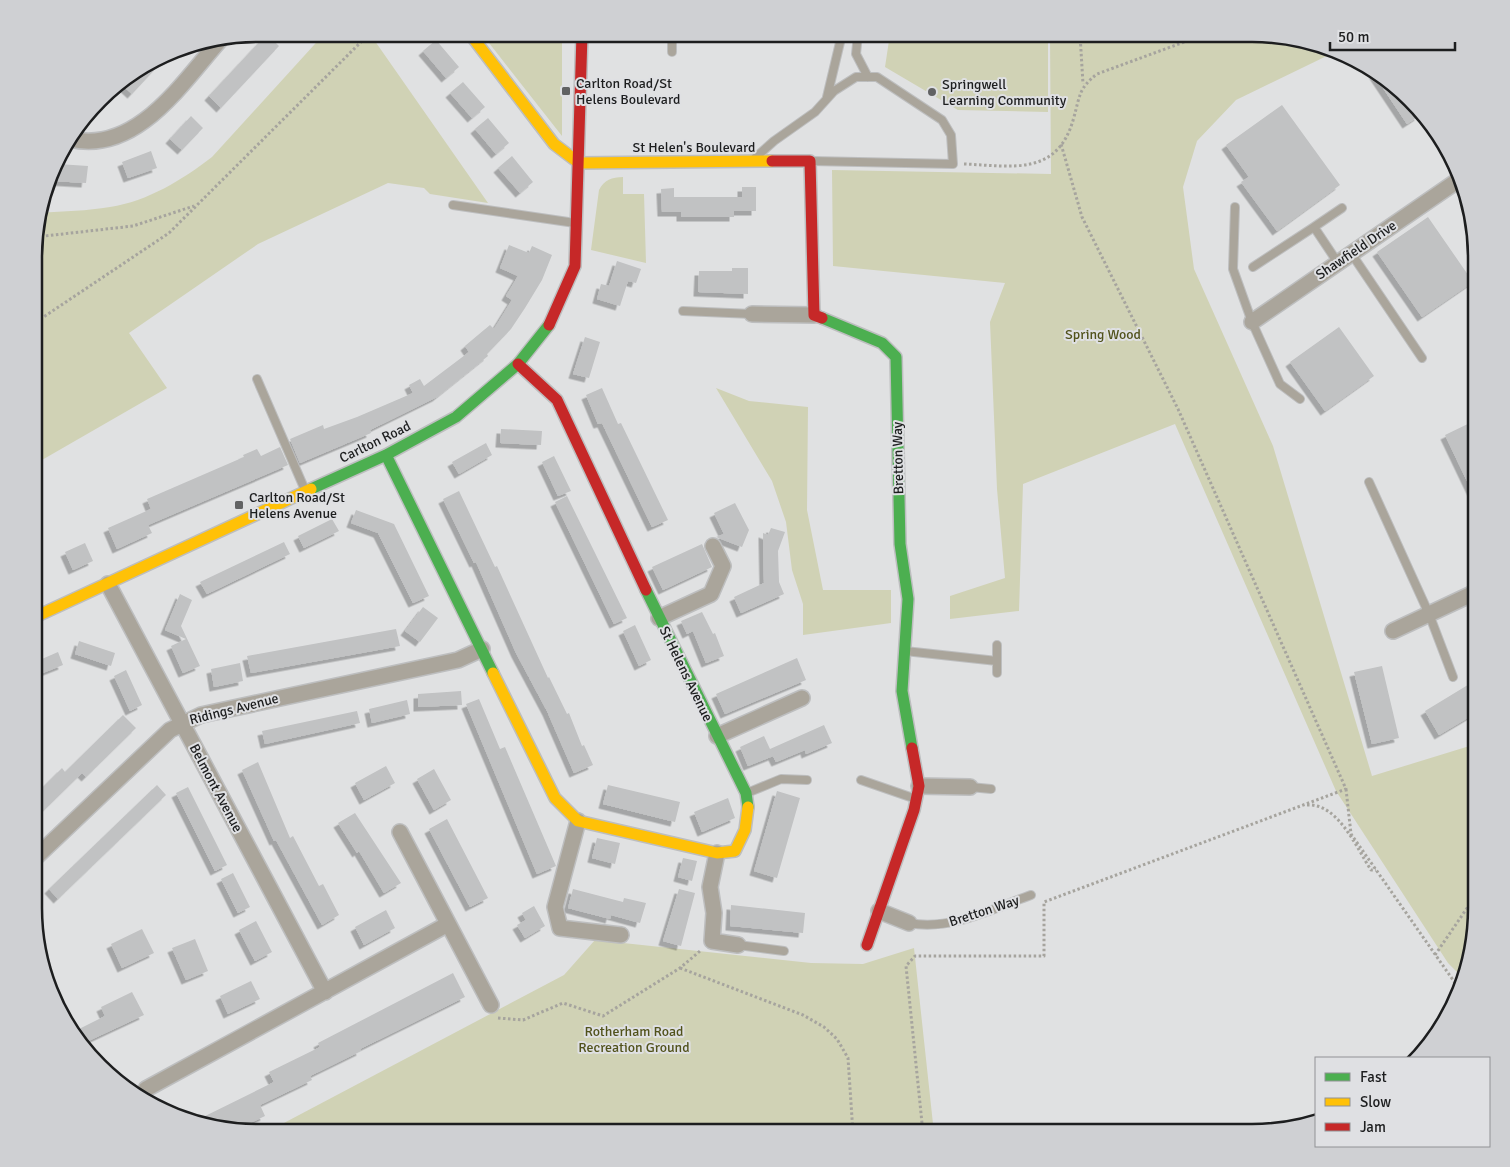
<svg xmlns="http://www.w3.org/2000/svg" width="1510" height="1167" font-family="Signika,sans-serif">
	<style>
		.green { fill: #d0d2b5 }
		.building { fill: #c1c2c3; filter: url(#shadow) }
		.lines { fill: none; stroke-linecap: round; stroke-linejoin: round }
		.lane-casing { stroke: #bdbebf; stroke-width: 10 }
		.street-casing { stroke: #bdbebf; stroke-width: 18 }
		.fast-casing { stroke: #bdbebf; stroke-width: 14 }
		.slow-casing { stroke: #bdbebf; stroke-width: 14 }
		.jam-casing { stroke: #bdbebf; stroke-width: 14 }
		.path { stroke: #a6a49e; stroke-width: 3; stroke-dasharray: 2.5 2.5; stroke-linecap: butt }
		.lane { stroke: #aaa59b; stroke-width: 8 }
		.street { stroke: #aaa59b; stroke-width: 15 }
		.fast { stroke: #4caf50; stroke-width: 11 }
		.slow { stroke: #ffc107; stroke-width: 11 }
		.jam { stroke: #c62828; stroke-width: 11 }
		.poi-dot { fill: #616263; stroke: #dfe0e3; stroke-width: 2 }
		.labels { text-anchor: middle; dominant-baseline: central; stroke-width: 4; stroke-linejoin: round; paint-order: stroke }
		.poi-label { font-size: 14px; fill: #1d1e1f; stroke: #dfe0e3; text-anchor: start }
		.street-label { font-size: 14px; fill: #1d1e1f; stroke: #dfe0e3 }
		.park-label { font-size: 14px; fill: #51521b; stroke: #dfe0e3 }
		.rim { fill: none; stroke: #1d1e1f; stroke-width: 2.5 }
	</style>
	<defs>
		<filter id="shadow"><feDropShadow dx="-4.5" dy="4.5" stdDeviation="0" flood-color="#0004"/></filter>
	</defs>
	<rect width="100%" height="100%" fill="#e0e1e2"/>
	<path class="green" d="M324,34H370L488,203L430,194L424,188L388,183L258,244L129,333L167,388L35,464L36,229L41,213C64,211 87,211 110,207C148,201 182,180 212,157Z
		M482,34H562V136Z
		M890,34H1048V112L958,110L885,67Z
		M1050,34H1266L1337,51L1236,100L1197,141L1183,187L1194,269L1273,446L1372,776L1476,744V923L1463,978L1448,963L1336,791L1175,424L1023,484L1019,611L950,619V596L1005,578L997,489L990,322L1005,283L833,266L832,170L1051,174Z
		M623,177V194H644L646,263L591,250L599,190C604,180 612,177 623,177Z
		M716,388L749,401L808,407L807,510L823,590H891V623L803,635V604L792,570L786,522L772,481Z
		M595,940L811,963L863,964L914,948L934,1133H274L282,1124L564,975Z"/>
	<path class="building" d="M267,34L279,46L221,108L209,96Z
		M436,40L459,67L446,78L423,51Z
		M156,63L158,66L132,94L121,84Z
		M1373,73L1400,90L1419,116L1407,124Z
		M463,82L485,107L472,118L450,93Z
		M1282,105L1340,185L1277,231L1241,182L1249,177L1226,145Z
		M191,116L203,128L182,150L170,139Z
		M488,118L509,143L496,154L475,129Z
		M151,151L157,168L128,178L122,162Z
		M512,156L533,182L520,193L498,168Z
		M58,164L88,166L86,183L52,181Z
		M742,187H756V211H734V217H681V212H662L661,189L674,188V197H742Z
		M1428,217L1473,282L1422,317L1377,252Z
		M509,245L529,253L532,246L552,255L542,280L525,308L511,329L487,354L488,356L437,397L370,430L371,433L300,463L290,439L323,425L324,429L357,417L413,393L409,385L420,379L424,386L469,352L465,346L490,325L494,329L512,300L506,296L518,276L500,268Z
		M617,261L641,269L636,283L628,281L620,306L597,299L601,284L609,286Z
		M732,268H748V294L698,292L699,271H732Z
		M1339,327L1374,376L1325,411L1290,362Z
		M585,337L600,342L589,378L573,374Z
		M602,388L618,424L621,423L668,520L652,527L602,423L598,424L586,395Z
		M1476,420V500L1445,435Z
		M501,429L542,431L541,445L500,443Z
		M486,443L492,455L459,474L452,462Z
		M280,447L288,465L148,525L152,533L117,549L108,528L151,509L147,499L244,457L243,455L257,449L261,456Z
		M554,456L571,491L558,496L542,462Z
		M459,491L495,567L497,566L548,678L549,677L567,714L569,713L582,746L584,745L593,765L574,773L547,711L516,653L476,562L474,563L443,499Z
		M567,496L627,618L614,624L555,502Z
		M735,503L749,530L742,547L716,537L724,534L714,513Z
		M356,510L394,524L429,596L413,603L378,533L351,523Z
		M332,519L339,531L304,548L298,536Z
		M771,528L785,532L778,551L779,582L784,594L741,613L734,597L764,583L763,533L768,535Z
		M284,542L290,554L207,594L200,582Z
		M85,543L93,561L73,570L65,552Z
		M702,544L712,567L663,590L652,567Z
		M180,594L192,600L181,626L200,666L183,673L171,646L186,639L165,630Z
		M423,607L438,618L420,642L405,631Z
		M702,612L713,634L715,633L724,656L706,663L693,631L687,634L681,621Z
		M635,625L651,660L639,666L623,631Z
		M396,629L400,646L251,673L247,656Z
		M79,641L115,653L111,666L75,654Z
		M58,652L63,665L35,676V662Z
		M797,658L806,680L725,714L716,694Z
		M240,663L243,681L214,687L211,669Z
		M1382,666L1399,738L1372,744L1354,672Z
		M126,670L142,705L130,711L114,676Z
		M1476,680V713L1439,735L1425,711Z
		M461,691L462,705L418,707V694Z
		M479,699L500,749L505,747L556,866L537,874L466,704Z
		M407,700L410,714L372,723L369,709Z
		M357,711L360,723L265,744L262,731Z
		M123,715L136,728L86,777L82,773L34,820L35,795L62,768L65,772Z
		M824,725L832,743L806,754L805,750L776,762L773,756L748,766L740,747L764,736L770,749Z
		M258,762L290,838L293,836L319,886L323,884L339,915L322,925L276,840L274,841L242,770Z
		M386,766L395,783L364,800L355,783Z
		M434,769L451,800L434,810L417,779Z
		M157,785L166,795L58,899L49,889Z
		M608,785L680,802L675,822L603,804Z
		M188,787L227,865L215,871L176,793Z
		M777,791L800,798L777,878L754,871Z
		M728,798L735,818L702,832L694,812Z
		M355,813L401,883L384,893L359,851L357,853L338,823Z
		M447,819L488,898L470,907L429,829Z
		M597,838L620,843L615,864L592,858Z
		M683,858L697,861L692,881L678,877Z
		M233,873L250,907L238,913L221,879Z
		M573,889L623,902L624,898L646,903L640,923L611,915L610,919L568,908Z
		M679,889L695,893L681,946L663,941Z
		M731,905L805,913L803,933L730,926Z
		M534,906L545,926L525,938L517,925L526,920L522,913Z
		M386,910L395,928L364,945L355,927Z
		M256,921L272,952L255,961L239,930Z
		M142,929L154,953L122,968L111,944Z
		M195,939L208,971L186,980L172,948Z
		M453,973L465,997L360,1049L361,1051L310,1076L312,1080L260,1105L265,1116L235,1130L195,1121L274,1082L269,1072L320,1047L318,1043Z
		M251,981L260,999L228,1014L220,996Z
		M132,992L144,1015L84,1043L75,1031L105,1016L101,1007Z"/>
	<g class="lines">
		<g class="lane-casing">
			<path id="lane" d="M672,34V52
				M858,34L856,54L868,77
				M827,97L842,34
				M755,158L774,141L815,112L834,91L856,77H877L942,120L951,135L953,164L811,161
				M453,205L575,223
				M1235,207L1233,269L1252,322L1280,384L1300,399
				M1351,253L1422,358
				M1338,263L1314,227L1342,208
				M1253,267L1314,227
				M683,311L752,314
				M257,379L305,490
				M1369,482L1429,614L1453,677
				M997,645V673
				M905,651L997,661
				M861,780L916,799
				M970,787L991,789
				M747,793L781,779L807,780
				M909,923C951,931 992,909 1031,895
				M738,945L784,951"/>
		</g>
		<g class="street-casing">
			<path id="street" d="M70,139C136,155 182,83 220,40
				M752,314L814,315
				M1252,322L1460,179
				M108,584L325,992
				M659,618L711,594L723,566L713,546
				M1393,631L1476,592
				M717,736L802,698
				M919,786L970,787
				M578,821L555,907L560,928L621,935
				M400,832L491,1005
				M717,853L710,887L714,913L712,941L738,945
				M34,859L170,730L201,715L458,660L482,649
				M879,911L909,923
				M146,1089L448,924"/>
		</g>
		<g class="fast-casing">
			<path id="fast" d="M822,318L882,343L896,357L900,544L908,599L902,691L912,748
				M386,455L493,673
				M311,489L386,455L456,417L518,364L549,325
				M646,590L746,793L748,807"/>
		</g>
		<g class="slow-casing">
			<path id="slow" d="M470,34L554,144L579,163L772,161
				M35,617L311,489
				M493,673L555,798L578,821L717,853L735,851L745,830L748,807"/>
		</g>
		<g class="jam-casing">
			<path id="jam" d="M772,161H810L814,315L822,318
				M549,325L575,266L582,34
				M518,364L557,400L646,590
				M867,945L914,810L919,786L912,748"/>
		</g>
		<path class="path" d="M1080,34L1083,84
			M964,164C1013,166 1058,177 1074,117C1080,95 1079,88 1097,74L1206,34
			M36,237L133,226L194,206
			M36,322L169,233L369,34
			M35,583L40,596
			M1346,789L1351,834L1460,990
			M1307,805C1338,803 1356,847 1371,870H1376
			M1435,955L1476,895
			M680,968L803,1015L824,1027L837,1039L848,1058L853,1133
			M498,1018L523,1020L563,1003L603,1016L680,968L700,951
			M126,1087L133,1088
			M923,1133L906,966L915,956H1044V902L1346,789L1178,409L1082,217L1061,144"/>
		<use href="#lane" class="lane"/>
		<use href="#street" class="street"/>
		<use href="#fast" class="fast"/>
		<use href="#slow" class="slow"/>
		<use href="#jam" class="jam"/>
	</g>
	<g class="poi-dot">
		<rect x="561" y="86" width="10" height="10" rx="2.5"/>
		<circle cx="932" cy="92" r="5"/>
		<rect x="234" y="500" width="10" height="10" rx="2.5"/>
	</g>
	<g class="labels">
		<g class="poi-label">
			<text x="576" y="83">Carlton Road/St<tspan x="576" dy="16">Helens Boulevard</tspan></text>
			<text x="942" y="84">Springwell<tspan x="942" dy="16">Learning Community</tspan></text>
			<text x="249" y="497">Carlton Road/St<tspan x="249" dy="16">Helens Avenue</tspan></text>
		</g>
		<g class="street-label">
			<text x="694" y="147">St Helen's Boulevard</text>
			<text transform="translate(1356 250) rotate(-34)">Shawfield Drive</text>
			<text transform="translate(375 442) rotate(-26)">Carlton Road</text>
			<text transform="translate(898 458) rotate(-91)">Bretton Way</text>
			<text transform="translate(686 674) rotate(64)">St Helens Avenue</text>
			<text transform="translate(234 709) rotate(-14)">Ridings Avenue</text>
			<text transform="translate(216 788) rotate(62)">Belmont Avenue</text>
			<text transform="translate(984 911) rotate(-18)">Bretton Way</text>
		</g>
		<g class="park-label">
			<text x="1103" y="334">Spring Wood</text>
			<text x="634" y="1031">Rotherham Road<tspan x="634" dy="16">Recreation Ground</tspan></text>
		</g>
	</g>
	<path d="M0 0H1510V1167H0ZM258 42H1252A216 216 0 0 1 1468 258V908A216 216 0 0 1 1252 1124H258A216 216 0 0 1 42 908V258A216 216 0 0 1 258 42Z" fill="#cfd0d3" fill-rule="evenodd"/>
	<path class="rim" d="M258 42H1252A216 216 0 0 1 1468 258V908A216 216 0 0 1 1252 1124H258A216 216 0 0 1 42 908V258A216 216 0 0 1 258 42Z"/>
	<rect x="1315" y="1057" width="175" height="90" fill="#dfe0e3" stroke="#919295"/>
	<rect x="1325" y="1073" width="25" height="8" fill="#4caf50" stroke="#919295"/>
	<text x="1360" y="1082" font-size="15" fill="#1d1e1f">Fast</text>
	<rect x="1325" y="1098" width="25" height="8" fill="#ffc107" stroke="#919295"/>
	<text x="1360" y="1107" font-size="15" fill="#1d1e1f">Slow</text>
	<rect x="1325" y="1123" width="25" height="8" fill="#c62828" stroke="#919295"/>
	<text x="1360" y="1132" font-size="15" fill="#1d1e1f">Jam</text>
	<path d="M1330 42v8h125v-8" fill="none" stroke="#1d1e1f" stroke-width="2.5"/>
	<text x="1338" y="42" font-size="15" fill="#1d1e1f" stroke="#dfe0e3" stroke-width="4" paint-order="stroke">50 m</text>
</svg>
